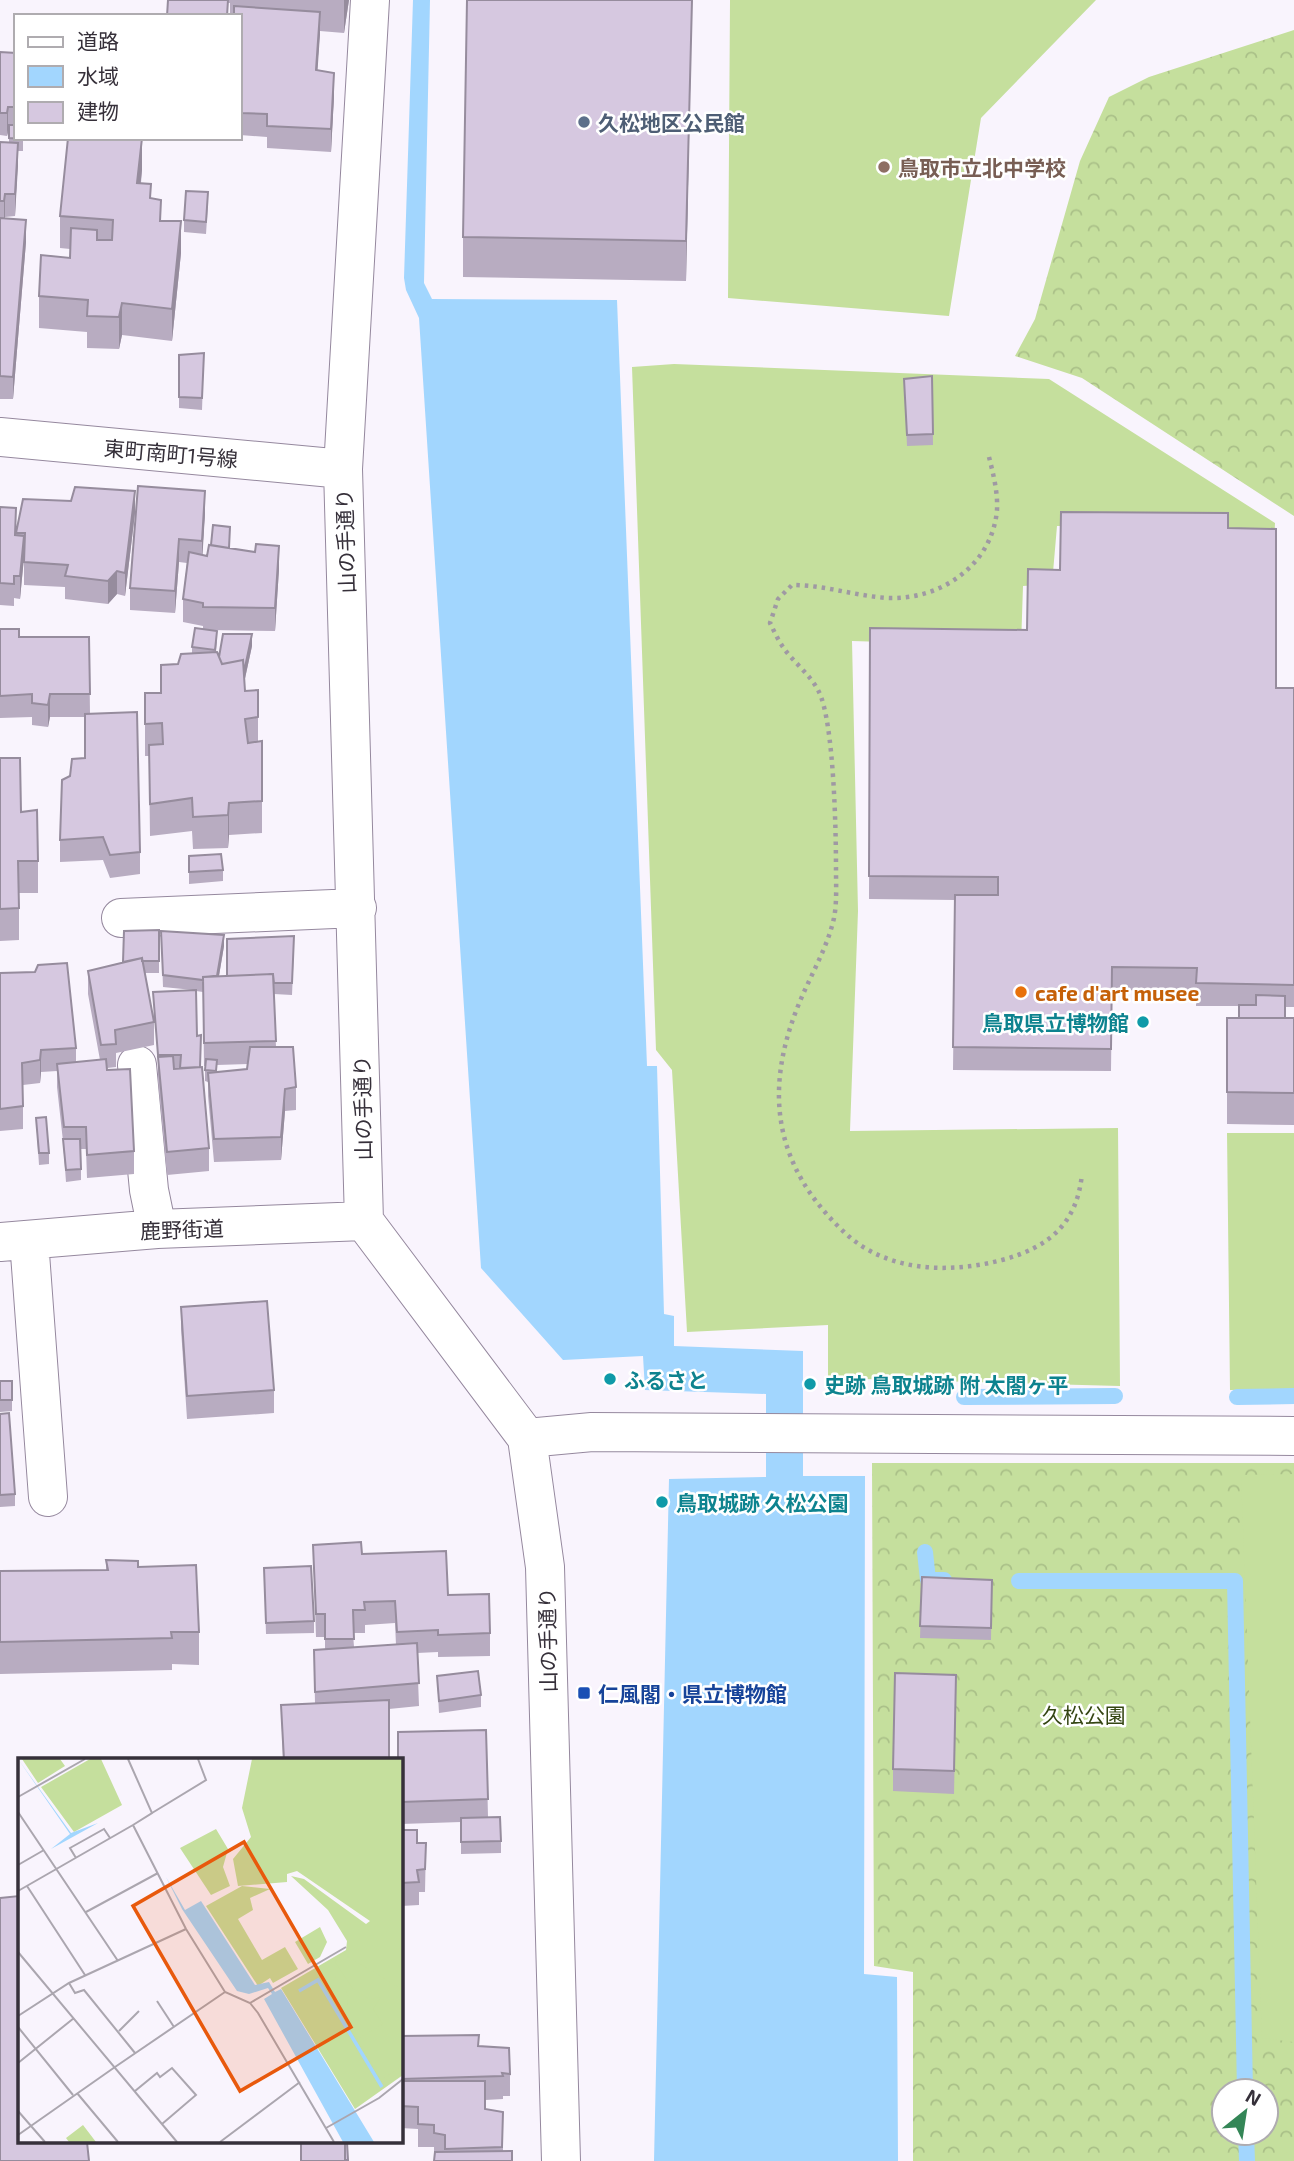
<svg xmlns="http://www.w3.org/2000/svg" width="1294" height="2161" font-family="'Exo 2','Noto Sans JP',sans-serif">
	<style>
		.forest { fill: url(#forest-crowns); fill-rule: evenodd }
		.garden { fill: #c5df9d }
		.water { fill: #a2d6fe }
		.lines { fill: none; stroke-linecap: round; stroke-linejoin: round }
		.stream { stroke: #a2d6fe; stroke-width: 16 }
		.minor-casing { stroke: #95889e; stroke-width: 40 }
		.path { stroke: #9f99a3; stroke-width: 4.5; stroke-dasharray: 3.5 5; stroke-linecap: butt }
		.minor { stroke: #fff; stroke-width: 38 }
		.wall { fill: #b8acc1; fill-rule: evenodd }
		.shaded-wall { fill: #968c9d }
		.building { fill: #d6c8e0; stroke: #968c9d; stroke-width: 2 }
		.service-dot { fill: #5c6f8a; stroke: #fff; stroke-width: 2.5 }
		.education-dot { fill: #8d6e63; stroke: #fff; stroke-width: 2.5 }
		.food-dot { fill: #e8710a; stroke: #fff; stroke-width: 2.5 }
		.culture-dot { fill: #0f9aa8; stroke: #fff; stroke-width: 2.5 }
		.transit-dot { fill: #1a4fb4; stroke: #fff; stroke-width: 2.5 }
		.labels { text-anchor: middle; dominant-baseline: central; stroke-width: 5; stroke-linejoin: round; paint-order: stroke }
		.service-label { font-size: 21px; font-weight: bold; fill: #4e5e75; stroke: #fff; text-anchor: start }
		.education-label { font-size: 21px; font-weight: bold; fill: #785e54; stroke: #fff; text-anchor: start }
		.street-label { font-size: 21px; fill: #36303a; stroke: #fff }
		.food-label { font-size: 21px; font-weight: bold; fill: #c56008; stroke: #fff; text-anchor: start }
		.culture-label { font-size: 21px; font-weight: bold; fill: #0d838f; stroke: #fff; text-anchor: start }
		.transit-label { font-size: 21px; font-weight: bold; fill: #164399; stroke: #fff; text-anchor: start }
		.park-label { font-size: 21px; fill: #344512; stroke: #fff }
		.inset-river { fill: none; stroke: #a2d6fe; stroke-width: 3.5 }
		.inset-road { fill: none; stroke: #aba6af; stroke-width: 2 }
		.view { fill: #e8590c; fill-opacity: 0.15; stroke: #e8590c; stroke-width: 3.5 }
		.inset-edge { fill: none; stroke: #36303a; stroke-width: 3.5 }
	</style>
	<defs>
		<pattern id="forest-crowns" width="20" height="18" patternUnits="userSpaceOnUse" patternTransform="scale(1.75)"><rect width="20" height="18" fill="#c5df9d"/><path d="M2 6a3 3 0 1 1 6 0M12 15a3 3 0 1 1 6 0" fill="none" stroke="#aac088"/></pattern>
	</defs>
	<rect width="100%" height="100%" fill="#f9f4fd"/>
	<path class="forest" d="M1294,30V516L1082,378L1015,356L1035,319L1080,161L1109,97L1149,77Z
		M872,1463H1294V2161H913V1972L874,1966ZM1224,2091H1266V2133H1224Z"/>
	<path class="garden" d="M730,0H1096L981,118L949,316L728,298Z
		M674,364L1049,379L1275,523L1274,545L1237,529L1057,526L1052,584L1023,586L1021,646L852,641L858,911L850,1131L1118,1128L1120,1386L828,1378V1325L687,1332L672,1070L656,1050L632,367Z
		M1227,1133H1294V1389L1230,1390Z
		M1294,1474V2042H1293L1262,2038L1241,1475Z"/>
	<path class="water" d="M413,0H430L424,283L432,299L617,300L647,1066H657L664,1314L674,1316V1346L803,1351V1476H865L864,1974L897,1977L898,2161H654L669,1479L766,1477V1394L645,1390L643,1356L563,1360L481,1268L419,318L406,290L404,278Z"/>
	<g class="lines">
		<path class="stream" d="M964,1397L1115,1396
			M1237,1397L1294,1396
			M925,1552L928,1580H944
			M1019,1581H1235L1245,2091
			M1246,2133L1247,2161"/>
		<g class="minor-casing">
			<path id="minor" d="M370,0L343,469L364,1221L527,1438L545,1567L561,2161
				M0,437L343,469
				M121,918L357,908
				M137,1065L149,1190L157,1229
				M29,1240L48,1497
				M0,1242L157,1229L364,1221
				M527,1438L592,1432L1294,1436"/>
		</g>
		<path class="path" d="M989,457C993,473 998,492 997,510C992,566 940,600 888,598C855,596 825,585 792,585L778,599L770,623C774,631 778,640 783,647C793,662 811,675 819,692C834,723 836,831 836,870C836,885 837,903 834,918C827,949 810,976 798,1006C763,1093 775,1167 844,1232C886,1272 948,1274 1002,1260C1050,1247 1077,1223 1082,1174"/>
		<use href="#minor" class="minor"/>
	</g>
	<path class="wall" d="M168,0H349L344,33L320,31L317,70L334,96L331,152L267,148V137L240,135V16H230V3H228L227,16H167Z
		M692,0L686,281L463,277V237Z
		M0,52L16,53V138H23V151H18L15,216L5,217V218L26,242L13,399H0V142L9,143V130L7,136L0,135Z
		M142,170L141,183L151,199L161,221L181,253L172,341L122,335L119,349L87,348V332L39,328V296L70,258V249L60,248V216Z
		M208,204L206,234L184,232V220Z
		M204,353L202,410L179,408V355Z
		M932,376L933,445L907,446L904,379Z
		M0,507L16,535V533L135,513L125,596L117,594L108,604L65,599V587L24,585V556L20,599L14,598V606L0,605Z
		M205,513L202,555L207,556L211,545L230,539L229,548L279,569L275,631L211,630L217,642L216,652L219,657L252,646L244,683L245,691L258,690V741H262V833L229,835L228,848L193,849L192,831L150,836L149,756H145V693H161L178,664L192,654V647L203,629V626L183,622V599L187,563L179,562L175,613L130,610V588Z
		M1228,528L1276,688H1294V1007H1285V1018H1294V1125L1227,1124V1018H1239V1006H1196V991L1112,990L1111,1071L953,1070L955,900L869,899L870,628L1027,630L1060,570Z
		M0,629L19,637H89L90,714L140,852V874L110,878L103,860L60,862V840L70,776L85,758V717H50L48,727L32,725V717L0,718Z
		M0,758L21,812L38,861V893H19V940L0,941Z
		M189,856L223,870V881L189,884Z
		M159,930V973H145L154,1022V1045L116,1053V1067L107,1068L134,1151V1174L87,1178L86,1149H81V1180L66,1182L63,1141L57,1087V1071L41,1072L40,1083L23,1085V1129L0,1131V973L76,1048V1062L100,1060L88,994V971L123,963L124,931Z
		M161,931L224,946L219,976H227L294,948L292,995L274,994L276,1047L296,1087V1110L285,1111L281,1160L214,1162L208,1096V1082L205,1081V1066H204L203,992L196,991L197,1036L209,1148V1171L167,1175L158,1080V1060L153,992L193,990L163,987ZM248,1064L247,1069L217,1072V1065Z
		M36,1118L49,1153V1164L39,1165Z
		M181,1307L274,1390V1413L187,1419L181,1329Z
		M0,1381H12V1411L0,1412Z
		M0,1414L15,1494V1506L0,1507Z
		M313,1545L362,1554L448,1595L490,1633V1656L438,1657V1652L417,1653L419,1706L389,1709V1760H283L281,1705L315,1704L314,1650L325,1649V1637H316ZM395,1623L396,1645L354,1647L353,1633H365V1625Z
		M106,1560L138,1567L199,1632V1665L172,1664V1670L0,1674V1571L106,1570Z
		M264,1568L314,1621V1633L266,1634Z
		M922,1577L992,1580L991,1640L920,1638Z
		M437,1676L481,1695V1707L439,1713Z
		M956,1697L954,1794L893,1791V1769Z
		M486,1730L488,1817L501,1841V1853L461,1854V1822L401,1824V1760Z
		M401,1830L417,1843H426L425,1892H419V1905L401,1906Z
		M401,2036L479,2046L510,2074V2096H503V2099L485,2100V2109L503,2134V2151L434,2156V2147H418V2129L401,2128Z"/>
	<path class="shaded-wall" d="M344,0H349L344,33Z
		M692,0L686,281V241Z
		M320,12V34L316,93V70Z
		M334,73V96L331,152V129Z
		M8,107V130L7,136V113Z
		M142,138V170L137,215V183Z
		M18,143V166L15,216V194Z
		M5,194V217L4,224V201Z
		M26,220V242L13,399V377Z
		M181,221V253L172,341V309Z
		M122,303V335L119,349V317Z
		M135,491V513L125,596V573Z
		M205,491V513L202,564V541Z
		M24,536V558L20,599V576Z
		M179,539V562L175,613V591Z
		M279,546V569L275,631V608Z
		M117,571V594L108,604V581Z
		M252,634V646L244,683V672Z
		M50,694V717L48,727V705Z
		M229,803V835L228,848V815Z
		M224,935V946L216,993V981Z
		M41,1050V1072L40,1083V1060Z
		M285,1089V1111L281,1160V1137Z"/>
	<path class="building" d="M168,0H228L227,16H167Z
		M467,0H692L686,241L463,237Z
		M234,6L320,12L316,70L334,73L331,129L267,126V114L240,113V16H234Z
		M0,52L16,53V107H8L7,113H0Z
		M9,125H16V138H23V139L9,138Z
		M68,138H142L137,183L151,184L150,198L161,200L160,221H181L172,309L122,303L119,317L87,316L88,300L39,296L41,255L70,258L71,228L97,230V240H112L113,220L60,216Z
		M0,142L18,143L15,194H5L4,201H0Z
		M186,191L208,192L206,222L184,220Z
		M0,218L26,220L13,377L0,376Z
		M204,353L202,398L179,397V355Z
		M932,376L933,434L907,435L904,379Z
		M138,486L205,491L202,541L179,539L175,591L130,588Z
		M75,487L135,491L125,573L117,571L108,581L65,576L68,565L24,562L25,533H16L23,499L71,501Z
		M0,507L16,508L15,535L24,536L20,576H14V584L0,583Z
		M1061,512L1228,513V528L1276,529V688H1294V985L1196,983L1197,968L1112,967L1111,1049L953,1047L955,895H998V877L869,876L870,628L1027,630L1028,569L1060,570Z
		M213,525L230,527L229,548L211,545Z
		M256,544L279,546L275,608L203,607V603L183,599L189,552L207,556L209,545L255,552Z
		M195,628L217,631L215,650L192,647Z
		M0,629H19V637H89L90,694H50L48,705L32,703V694L0,696Z
		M223,634H252L244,672L243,660L222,664L219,657Z
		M217,652L222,664L243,660L245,691L258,690V717L245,719L248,743L262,741V801L229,803L228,815L193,817L192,798L150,804L149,745L163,744L162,723L145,724V693H161V665L178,664L181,654Z
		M137,712L140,852L110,855L103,837L60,840L62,780L70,776L72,759L85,758V714Z
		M0,758H20L21,812L37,810L38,861H18L19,908L0,909Z
		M221,854L223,870L189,872V856Z
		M159,930V961H142V958L123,962L124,931Z
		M161,931L224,935L217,976L203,977V980L163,975Z
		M294,936L292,983H274L273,974L227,976V939Z
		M142,958L154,1022L115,1030L116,1044L101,1045L88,971Z
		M67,963L76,1048L41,1050L40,1060L22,1063L23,1106L0,1109V973L35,972L38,965Z
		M273,974L276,1041L204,1043L203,977Z
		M196,990L197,1036L201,1035L200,1067L180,1068L181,1055H158L153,992Z
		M1256,995L1285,996V1018H1239V1005H1256Z
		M1227,1018H1294V1093L1227,1092Z
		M250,1047H293L296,1087L285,1089L281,1137L214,1139L208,1073L247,1069Z
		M173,1056L174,1069L202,1067L209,1148L167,1152L158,1057Z
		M106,1059L107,1070L130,1069L134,1151L87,1155L86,1127H64L57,1064Z
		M206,1059L217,1060L216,1071L205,1070Z
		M46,1117L49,1153H39L36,1118Z
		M63,1139H80L81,1169L66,1170Z
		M267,1301L274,1390L187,1396L181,1307Z
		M0,1381H12V1400H0Z
		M9,1413L15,1494L0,1495V1414Z
		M361,1542L362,1554L446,1551L448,1595L489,1594L490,1633L438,1635V1630L397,1632L395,1601L364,1602L365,1610H353L354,1639H325V1614H316L313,1545Z
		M106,1560L138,1561V1567L196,1565L199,1632H171L172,1638L0,1642V1571L108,1570Z
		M311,1566L314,1621L266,1623L264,1568Z
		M922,1577L992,1580L991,1628L920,1626Z
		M417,1643L419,1683L315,1692L314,1650Z
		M478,1671L481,1695L439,1701L437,1676Z
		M895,1673L956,1675L954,1771L893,1769Z
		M389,1700V1760H284L281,1705Z
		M486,1730L488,1799L401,1802V1760H398V1732Z
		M500,1817L501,1841L461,1842V1818Z
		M401,1830H417V1843H426L425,1869L417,1870L419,1882L401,1883Z
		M19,1896V2142H87L89,2161H0V1898Z
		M479,2035L478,2046L509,2048L510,2074L502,2073L503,2076L401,2079V2036Z
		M401,2081H485V2109L503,2112L502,2147L445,2149V2135L434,2133V2125L418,2124V2107L401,2106Z
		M309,2142H347L348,2160H345V2143H309Z
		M301,2143H345V2161H301Z
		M512,2151V2161H434L435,2152Z"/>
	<circle class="service-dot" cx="584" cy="122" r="7"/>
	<circle class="education-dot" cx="884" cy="167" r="7"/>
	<circle class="food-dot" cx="1021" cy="992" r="7"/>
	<g class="culture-dot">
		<circle cx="1143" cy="1022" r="7"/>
		<circle cx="610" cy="1379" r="7"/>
		<circle cx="810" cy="1384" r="7"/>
		<circle cx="662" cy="1502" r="7"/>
	</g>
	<rect class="transit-dot" x="577" y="1686" width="14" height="14" rx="3.5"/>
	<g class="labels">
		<g class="service-label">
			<text x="598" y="122">久松地区公民館</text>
		</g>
		<g class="education-label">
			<text x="898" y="167">鳥取市立北中学校</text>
		</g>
		<g class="street-label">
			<text transform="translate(171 453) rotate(5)">東町南町1号線</text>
			<text transform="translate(345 541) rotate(-92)">山の手通り</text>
			<text transform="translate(362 1108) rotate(-91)">山の手通り</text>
			<text transform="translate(182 1229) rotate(-2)">鹿野街道</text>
			<text transform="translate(547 1640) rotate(-91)">山の手通り</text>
		</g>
		<g class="food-label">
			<text x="1035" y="992">cafe d'art musee</text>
		</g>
		<g class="culture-label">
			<text x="1129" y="1022" text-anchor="end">鳥取県立博物館</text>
			<text x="624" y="1379">ふるさと</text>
			<text x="824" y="1384">史跡 鳥取城跡 附 太閤ヶ平</text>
			<text x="676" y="1502">鳥取城跡 久松公園</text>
		</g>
		<g class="transit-label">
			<text x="598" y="1693">仁風閣・県立博物館</text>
		</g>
		<g class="park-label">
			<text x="1084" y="1714">久松公園</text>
		</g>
	</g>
	<g transform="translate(18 1758)">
		<rect width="385" height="385" fill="#f9f4fd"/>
		<path d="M234,1H385V317L337,351L263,230L328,192L329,183L310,152L273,118L286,121L348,166L352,163L279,113L269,116V124L220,128L215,101L233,79L224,50ZM65,367L78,384H79H51L48,380Z" fill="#c5df9d"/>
		<path d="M4,1H42L47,8L20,25ZM72,1H83L104,47L56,74L23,29ZM198,71L210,91L205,109L212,128L193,137L162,90ZM224,128L252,131L232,140L235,152L220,161L244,202L267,189L280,211L255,225L252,220L240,228L188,148ZM302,169L309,184L302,199L290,206L277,184ZM324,195L385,232V308L362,322L338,282L365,266L355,251L363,239L351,241L335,231L317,204ZM307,205L329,235L330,255L325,260L295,213Z" fill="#c5df9d"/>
		<path d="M0,1L53,75L80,65L33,91L52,76ZM148,119L167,152L183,143L237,227L251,224L257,234L263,231L356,384H325L246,241L254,236L250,230L231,236L219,233L164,151Z" fill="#a2d6fe"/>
		<path class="inset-river" d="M281,233L300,222L364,329"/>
		<path class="inset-road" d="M110,1L134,55L115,67L168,171L207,234L232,245L240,255L316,384M0,39L67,1M0,54L100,203M134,55L188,22L180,1M58,100L52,90L86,71L92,80M0,107L26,92M9,128L67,217M0,133L115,67M68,154L140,115M0,194L159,384M51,225L57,235L66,232L117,295M139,243L156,269M232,245L328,189M0,258L51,225L168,171M0,269L55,337M101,273L121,253M0,305L56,260M97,309L207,234M117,333L139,315L142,319L154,310L178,337L144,366M59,335L100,384M0,353L27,384M308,370L361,340L385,321M0,377L97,309M202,384L282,324"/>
		<path class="view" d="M226,84L333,269L222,333L115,148Z"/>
		<rect width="385" height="385" class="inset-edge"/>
	</g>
	<rect x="14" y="14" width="228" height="126" fill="#ffffff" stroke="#afacb0" stroke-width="2"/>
	<rect x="28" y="37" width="35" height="10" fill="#ffffff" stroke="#afacb0" stroke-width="2"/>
	<text x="77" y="49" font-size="21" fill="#36303a">道路</text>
	<rect x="28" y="66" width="35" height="21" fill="#a2d6fe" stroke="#afacb0" stroke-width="2"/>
	<text x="77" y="84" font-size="21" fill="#36303a">水域</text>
	<rect x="28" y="102" width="35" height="21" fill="#d6c8e0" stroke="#afacb0" stroke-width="2"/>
	<text x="77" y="119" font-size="21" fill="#36303a">建物</text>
	<g transform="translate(1245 2112) rotate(30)"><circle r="33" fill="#ffffff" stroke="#afacb0" stroke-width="2"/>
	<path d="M0-5L12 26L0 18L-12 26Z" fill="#348657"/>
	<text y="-10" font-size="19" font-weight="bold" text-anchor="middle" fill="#36303a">N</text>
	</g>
</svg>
